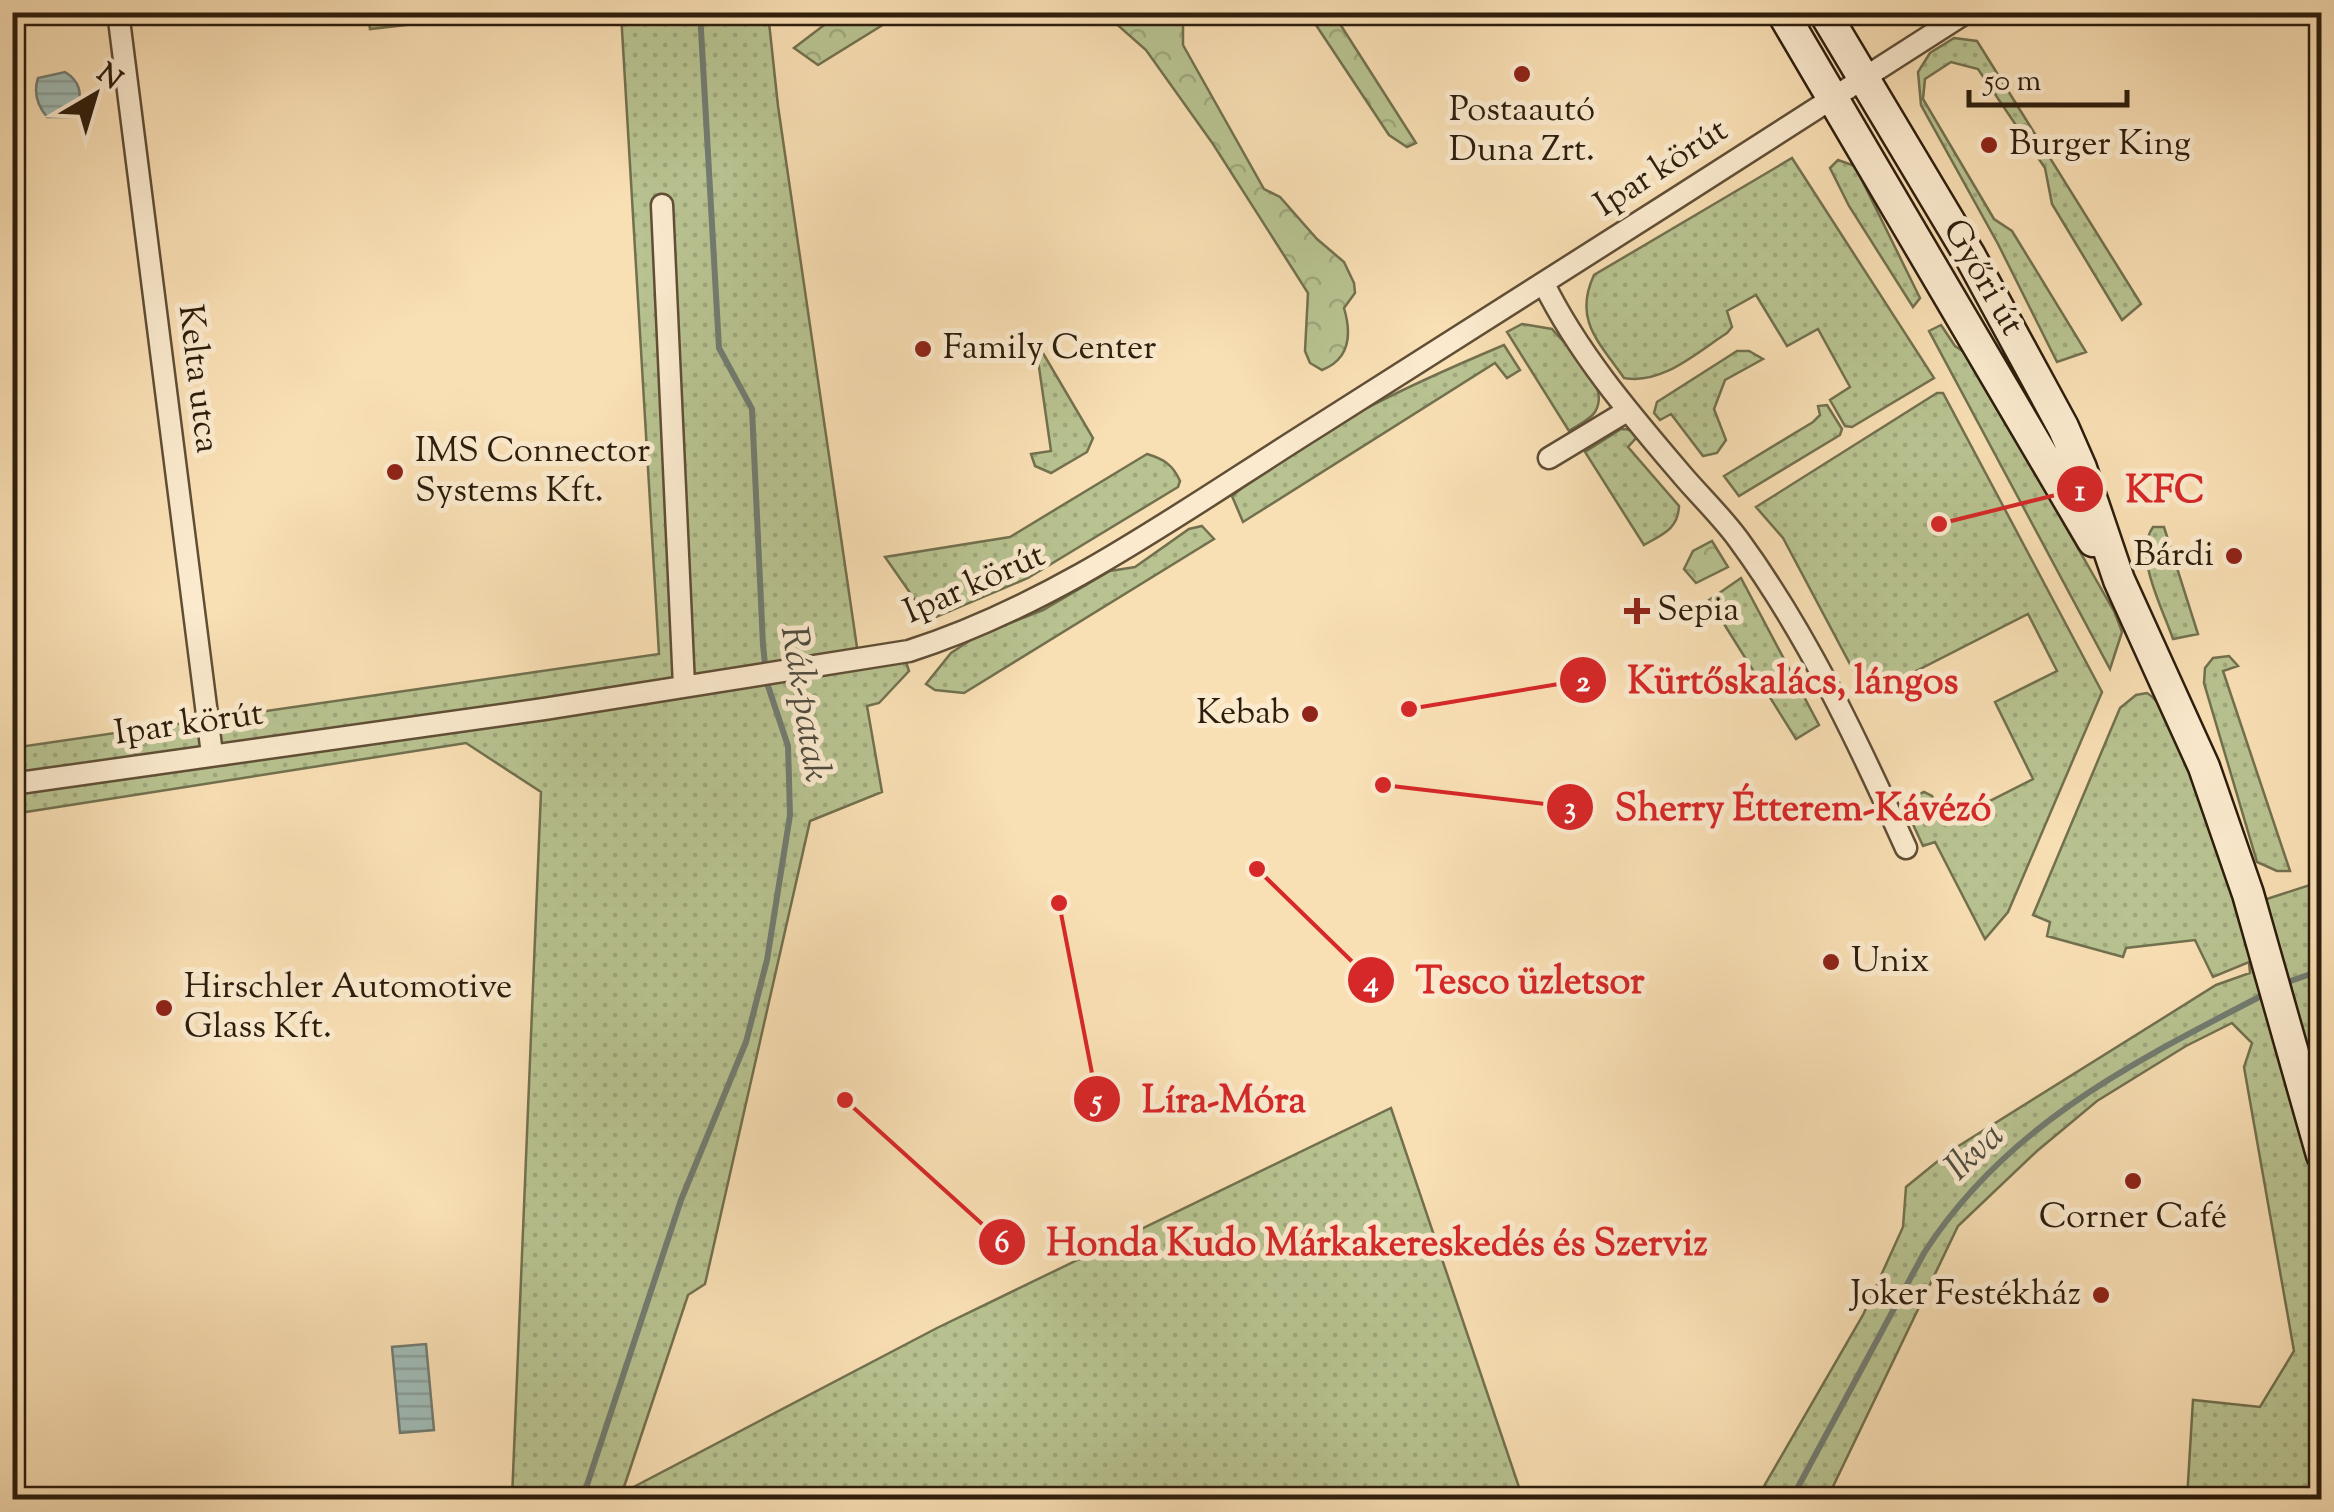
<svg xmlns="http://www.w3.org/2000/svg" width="2334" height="1512" font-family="'Sorts Mill Goudy',serif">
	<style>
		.grass { fill: url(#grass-dots); stroke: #72704e; stroke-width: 2.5 }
		.forest { fill: url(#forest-crowns); stroke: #72704e; stroke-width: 2.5 }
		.water { fill: url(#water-rules); stroke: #727c71; stroke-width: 2.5 }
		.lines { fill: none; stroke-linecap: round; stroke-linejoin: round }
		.stream { stroke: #727c71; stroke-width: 6 }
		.street-casing { stroke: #604e36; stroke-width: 25 }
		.secondary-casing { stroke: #2d1d0c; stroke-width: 35 }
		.street { stroke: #fbeace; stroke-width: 20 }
		.secondary { stroke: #fbeace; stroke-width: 30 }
		.poi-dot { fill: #8f2418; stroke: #fbeace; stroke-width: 4 }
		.labels { text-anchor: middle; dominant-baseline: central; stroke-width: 10; stroke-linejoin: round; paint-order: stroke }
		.poi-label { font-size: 35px; fill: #2d1d0c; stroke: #fbeace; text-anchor: start }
		.street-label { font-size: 35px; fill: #2d1d0c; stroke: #fbeace }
		.water-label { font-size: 38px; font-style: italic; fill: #504c3f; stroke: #fbeace }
		.leader { fill: none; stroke: #d62828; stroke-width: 4 }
		.callout-dot { fill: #d62828; stroke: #fbeace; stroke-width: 4 }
		.mark-label { font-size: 30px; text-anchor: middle; font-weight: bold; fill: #fff }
		.callout-label { font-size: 38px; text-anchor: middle; font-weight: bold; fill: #d62828; stroke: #fbeace; stroke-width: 10; stroke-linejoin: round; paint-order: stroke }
	</style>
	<defs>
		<pattern id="grass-dots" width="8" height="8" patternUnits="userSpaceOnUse" patternTransform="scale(2.5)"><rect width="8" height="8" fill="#b8c391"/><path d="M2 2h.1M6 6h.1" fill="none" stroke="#9ea77c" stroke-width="1.8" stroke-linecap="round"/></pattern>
		<pattern id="forest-crowns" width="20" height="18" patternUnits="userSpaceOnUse" patternTransform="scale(2.5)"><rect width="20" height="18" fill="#b8c391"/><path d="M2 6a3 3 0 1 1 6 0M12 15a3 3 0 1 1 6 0" fill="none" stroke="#9ea77c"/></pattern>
		<pattern id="water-rules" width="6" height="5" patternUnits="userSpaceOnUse" patternTransform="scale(2.5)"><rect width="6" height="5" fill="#a0bbb5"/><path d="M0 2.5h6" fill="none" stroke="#8aa09a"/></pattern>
	</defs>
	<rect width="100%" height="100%" fill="#f9dfb4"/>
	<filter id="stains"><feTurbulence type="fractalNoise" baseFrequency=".002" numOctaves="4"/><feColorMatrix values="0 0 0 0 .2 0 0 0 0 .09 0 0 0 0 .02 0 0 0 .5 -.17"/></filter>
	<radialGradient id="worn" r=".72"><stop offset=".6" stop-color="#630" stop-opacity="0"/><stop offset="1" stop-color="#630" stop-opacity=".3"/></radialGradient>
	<path class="grass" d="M368,13V12L513,13L370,29Z
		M621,13H768L778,106L860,668L898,658L906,662L909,671L879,703L867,706L882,792L810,821L705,1284L688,1295L622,1493L937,1328L1391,1108L1523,1499H512L541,792L466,743L13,814L12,748L659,654Z
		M1954,38L1977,41L2141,304L2122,320L2052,204L2045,168L1978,69L1951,62L1925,79L1923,99L1994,219L2012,231L2086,352L2057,362L1998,244L1921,105L1918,72L1930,53Z
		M1792,158L1934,378L1852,427L1845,426L1830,400L1850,387L1818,329L1787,346L1756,295L1727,311L1732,327L1727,333C1696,353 1662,385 1624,378C1599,342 1573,320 1594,275Z
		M1838,160L1855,166L1920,298L1913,307L1849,206L1830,168Z
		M1522,324L1552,329C1568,348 1612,384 1595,412C1590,420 1578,425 1569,431L1507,332Z
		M1941,325L1955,346L1967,354L2115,613L2122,632L2110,669L1929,331Z
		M1027,342L1040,348L1093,438L1087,452L1051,473L1035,466L1031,454L1051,451L1038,360L1017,361L1020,347Z
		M1504,345L1520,370L1507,378L1495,363L1243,522L1232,496C1312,429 1409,385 1504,345Z
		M1737,351H1749L1763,359L1725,380L1714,409L1726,440L1717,453L1703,456L1671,414L1660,420L1654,413L1657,402Z
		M1937,393H1943L2102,692L2008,912L1985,939L1935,842L1923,846L1905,807L1911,798L1924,792L1932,796L1946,823L2033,779L1995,702L2057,671L2028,614L1867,696L1783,538L1756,507Z
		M1827,405L1842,429L1840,435L1739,496L1724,476L1813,422L1820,415L1818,406Z
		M1621,429C1628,429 1633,430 1637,437L1628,447L1679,506C1678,529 1663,534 1644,545L1585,452Z
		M1147,454C1164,459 1173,465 1180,481L1178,487L1028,578L929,620L885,557L1010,537Z
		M1202,526L1214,539L964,693L935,690L926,684L951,653L975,637L1043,610L1110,571L1135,567L1189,529Z
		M2153,527H2164L2198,634L2173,639C2163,609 2133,555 2153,527Z
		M1741,578L1819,725L1796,739L1709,600Z
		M2229,656L2238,666L2223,671L2290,871H2277L2257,862L2204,683L2205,668L2213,658Z
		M2147,693C2180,711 2225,869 2236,909L2319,882L2321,889V1499H2187L2193,1400L2260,1407L2294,1351L2244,1067L2252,1043L2232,1023L2186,1046L2097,1101L2037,1151L1958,1226L1827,1499L1756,1500L1863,1315L1903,1227L1906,1187L1949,1152L2216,985L2250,973L2249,962L2213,977L2195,940L2126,948L2123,957L2047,936L2050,922L2033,915L2120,708L2136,695Z"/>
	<path class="forest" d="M840,13V12L902,13L818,65L794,48Z
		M1104,13H1183V45L1264,189L1280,197L1317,239L1344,262L1354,283L1355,293L1344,308C1352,335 1350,359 1322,370L1310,363L1305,351L1308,293L1213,144L1146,50Z
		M1308,13H1333L1416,143L1407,147L1389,135Z
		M1712,541L1728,567L1696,583L1684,569L1693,551Z"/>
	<path class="water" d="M65,72C80,81 82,93 78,109L70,117H47C37,105 33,93 38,78Z
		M426,1344L434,1430L400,1433L392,1347Z"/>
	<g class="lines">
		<path class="stream" d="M2285,983L2322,970
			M582,1500L681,1200L746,1042L767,960L790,815L788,746L767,683L763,645L752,409L719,348L700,12
			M1791,1500L1924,1253C2007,1124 2134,1062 2265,994"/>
		<g class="street-casing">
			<path id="street" d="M118,12L212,754
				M662,205L684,686
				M1544,284C1579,355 1632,416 1683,476C1701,497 1721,516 1738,539C1807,633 1858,742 1906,848
				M1549,458L1627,411
				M12,784L544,709L909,651C1057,604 1187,508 1318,426C1535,290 1751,150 1967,12"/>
		</g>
		<g class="secondary-casing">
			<path id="secondary" d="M1782,12L2093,541
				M1824,12L1970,256L2063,427L2081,468L2119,580L2204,767L2248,894L2322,1155"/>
		</g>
		<use href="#street" class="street"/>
		<use href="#secondary" class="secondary"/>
	</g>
	<g class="poi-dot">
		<circle cx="1522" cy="74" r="10"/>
		<circle cx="1989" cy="145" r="10"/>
		<circle cx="923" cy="349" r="10"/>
		<circle cx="395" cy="472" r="10"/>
		<circle cx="2234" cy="556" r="10"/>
		<path d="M1632 596h10v10h10v10h-10v10h-10v-10h-10v-10h10z"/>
		<circle cx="1310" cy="714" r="10"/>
		<circle cx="1831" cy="962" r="10"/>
		<circle cx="164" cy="1008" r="10"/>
		<circle cx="2133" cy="1181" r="10"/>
		<circle cx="2101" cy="1295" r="10"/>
	</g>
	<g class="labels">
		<g class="poi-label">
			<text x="1522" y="111" text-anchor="middle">Postaautó<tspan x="1522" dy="40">Duna Zrt.</tspan></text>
			<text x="2009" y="145">Burger King</text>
			<text x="943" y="349">Family Center</text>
			<text x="415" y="452">IMS Connector<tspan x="415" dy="40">Systems Kft.</tspan></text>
			<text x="2214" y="556" text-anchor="end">Bárdi</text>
			<text x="1657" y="611">Sepia</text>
			<text x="1290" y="714" text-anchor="end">Kebab</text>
			<text x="1851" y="962">Unix</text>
			<text x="184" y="988">Hirschler Automotive<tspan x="184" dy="40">Glass Kft.</tspan></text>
			<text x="2133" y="1218" text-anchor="middle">Corner Café</text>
			<text x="2081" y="1295" text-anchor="end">Joker Festékház</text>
		</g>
		<g class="street-label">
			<text transform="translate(1662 169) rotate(-33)">Ipar körút</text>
			<text transform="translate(1982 278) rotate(60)">Győri út</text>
			<text transform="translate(197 379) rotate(83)">Kelta utca</text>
			<text transform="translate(975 585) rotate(-24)">Ipar körút</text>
			<text transform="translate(189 725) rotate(-8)">Ipar körút</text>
		</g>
		<g class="water-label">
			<text transform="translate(803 704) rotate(81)">Rák-patak</text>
			<text transform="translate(1976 1153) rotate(-43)">Ikva</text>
		</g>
	</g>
	<path class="leader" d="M1939 524L2080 489M1409 709L1583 680M1383 785L1570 807M1257 869L1371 980M1059 903L1097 1099M845 1100L1002 1242"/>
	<g class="callout-dot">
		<circle cx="1939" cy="524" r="10"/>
		<circle cx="1409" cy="709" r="10"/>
		<circle cx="1383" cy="785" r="10"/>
		<circle cx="1257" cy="869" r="10"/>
		<circle cx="1059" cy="903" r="10"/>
		<circle cx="845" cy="1100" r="10"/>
		<circle cx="2080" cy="489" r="25"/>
		<circle cx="1583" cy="680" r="25"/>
		<circle cx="1570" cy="807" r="25"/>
		<circle cx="1371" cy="980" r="25"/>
		<circle cx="1097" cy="1099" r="25"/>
		<circle cx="1002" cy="1242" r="25"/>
	</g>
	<g class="mark-label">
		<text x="2080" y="500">1</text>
		<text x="1583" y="691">2</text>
		<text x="1570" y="817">3</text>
		<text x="1371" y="991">4</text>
		<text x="1097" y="1110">5</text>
		<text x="1002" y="1252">6</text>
	</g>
	<g class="callout-label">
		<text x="2165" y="502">KFC</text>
		<text x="1793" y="693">Kürtőskalács, lángos</text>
		<text x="1803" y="820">Sherry Étterem-Kávézó</text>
		<text x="1530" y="993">Tesco üzletsor</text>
		<text x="1224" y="1112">Líra-Móra</text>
		<text x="1377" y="1255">Honda Kudo Márkakereskedés és Szerviz</text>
	</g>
	<rect width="2334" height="1512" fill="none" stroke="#f9dfb4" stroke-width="50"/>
	<rect x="15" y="15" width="2304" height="1482" fill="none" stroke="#2d1d0c" stroke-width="5"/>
	<rect x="25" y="25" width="2284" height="1462" fill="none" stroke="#2d1d0c" stroke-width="2.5"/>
	<g transform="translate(95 95) rotate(38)" stroke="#fbeace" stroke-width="8" paint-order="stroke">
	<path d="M0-8L18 38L0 25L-18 38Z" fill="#2d1d0c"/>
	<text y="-15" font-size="28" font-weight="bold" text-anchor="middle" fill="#2d1d0c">N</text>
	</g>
	<path d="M1969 90v15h158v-15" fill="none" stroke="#2d1d0c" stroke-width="5"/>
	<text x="1984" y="90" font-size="30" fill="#2d1d0c" stroke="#fbeace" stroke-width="8" paint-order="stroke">50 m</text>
	<rect width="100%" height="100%" filter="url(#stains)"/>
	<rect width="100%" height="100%" fill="url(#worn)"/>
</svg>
